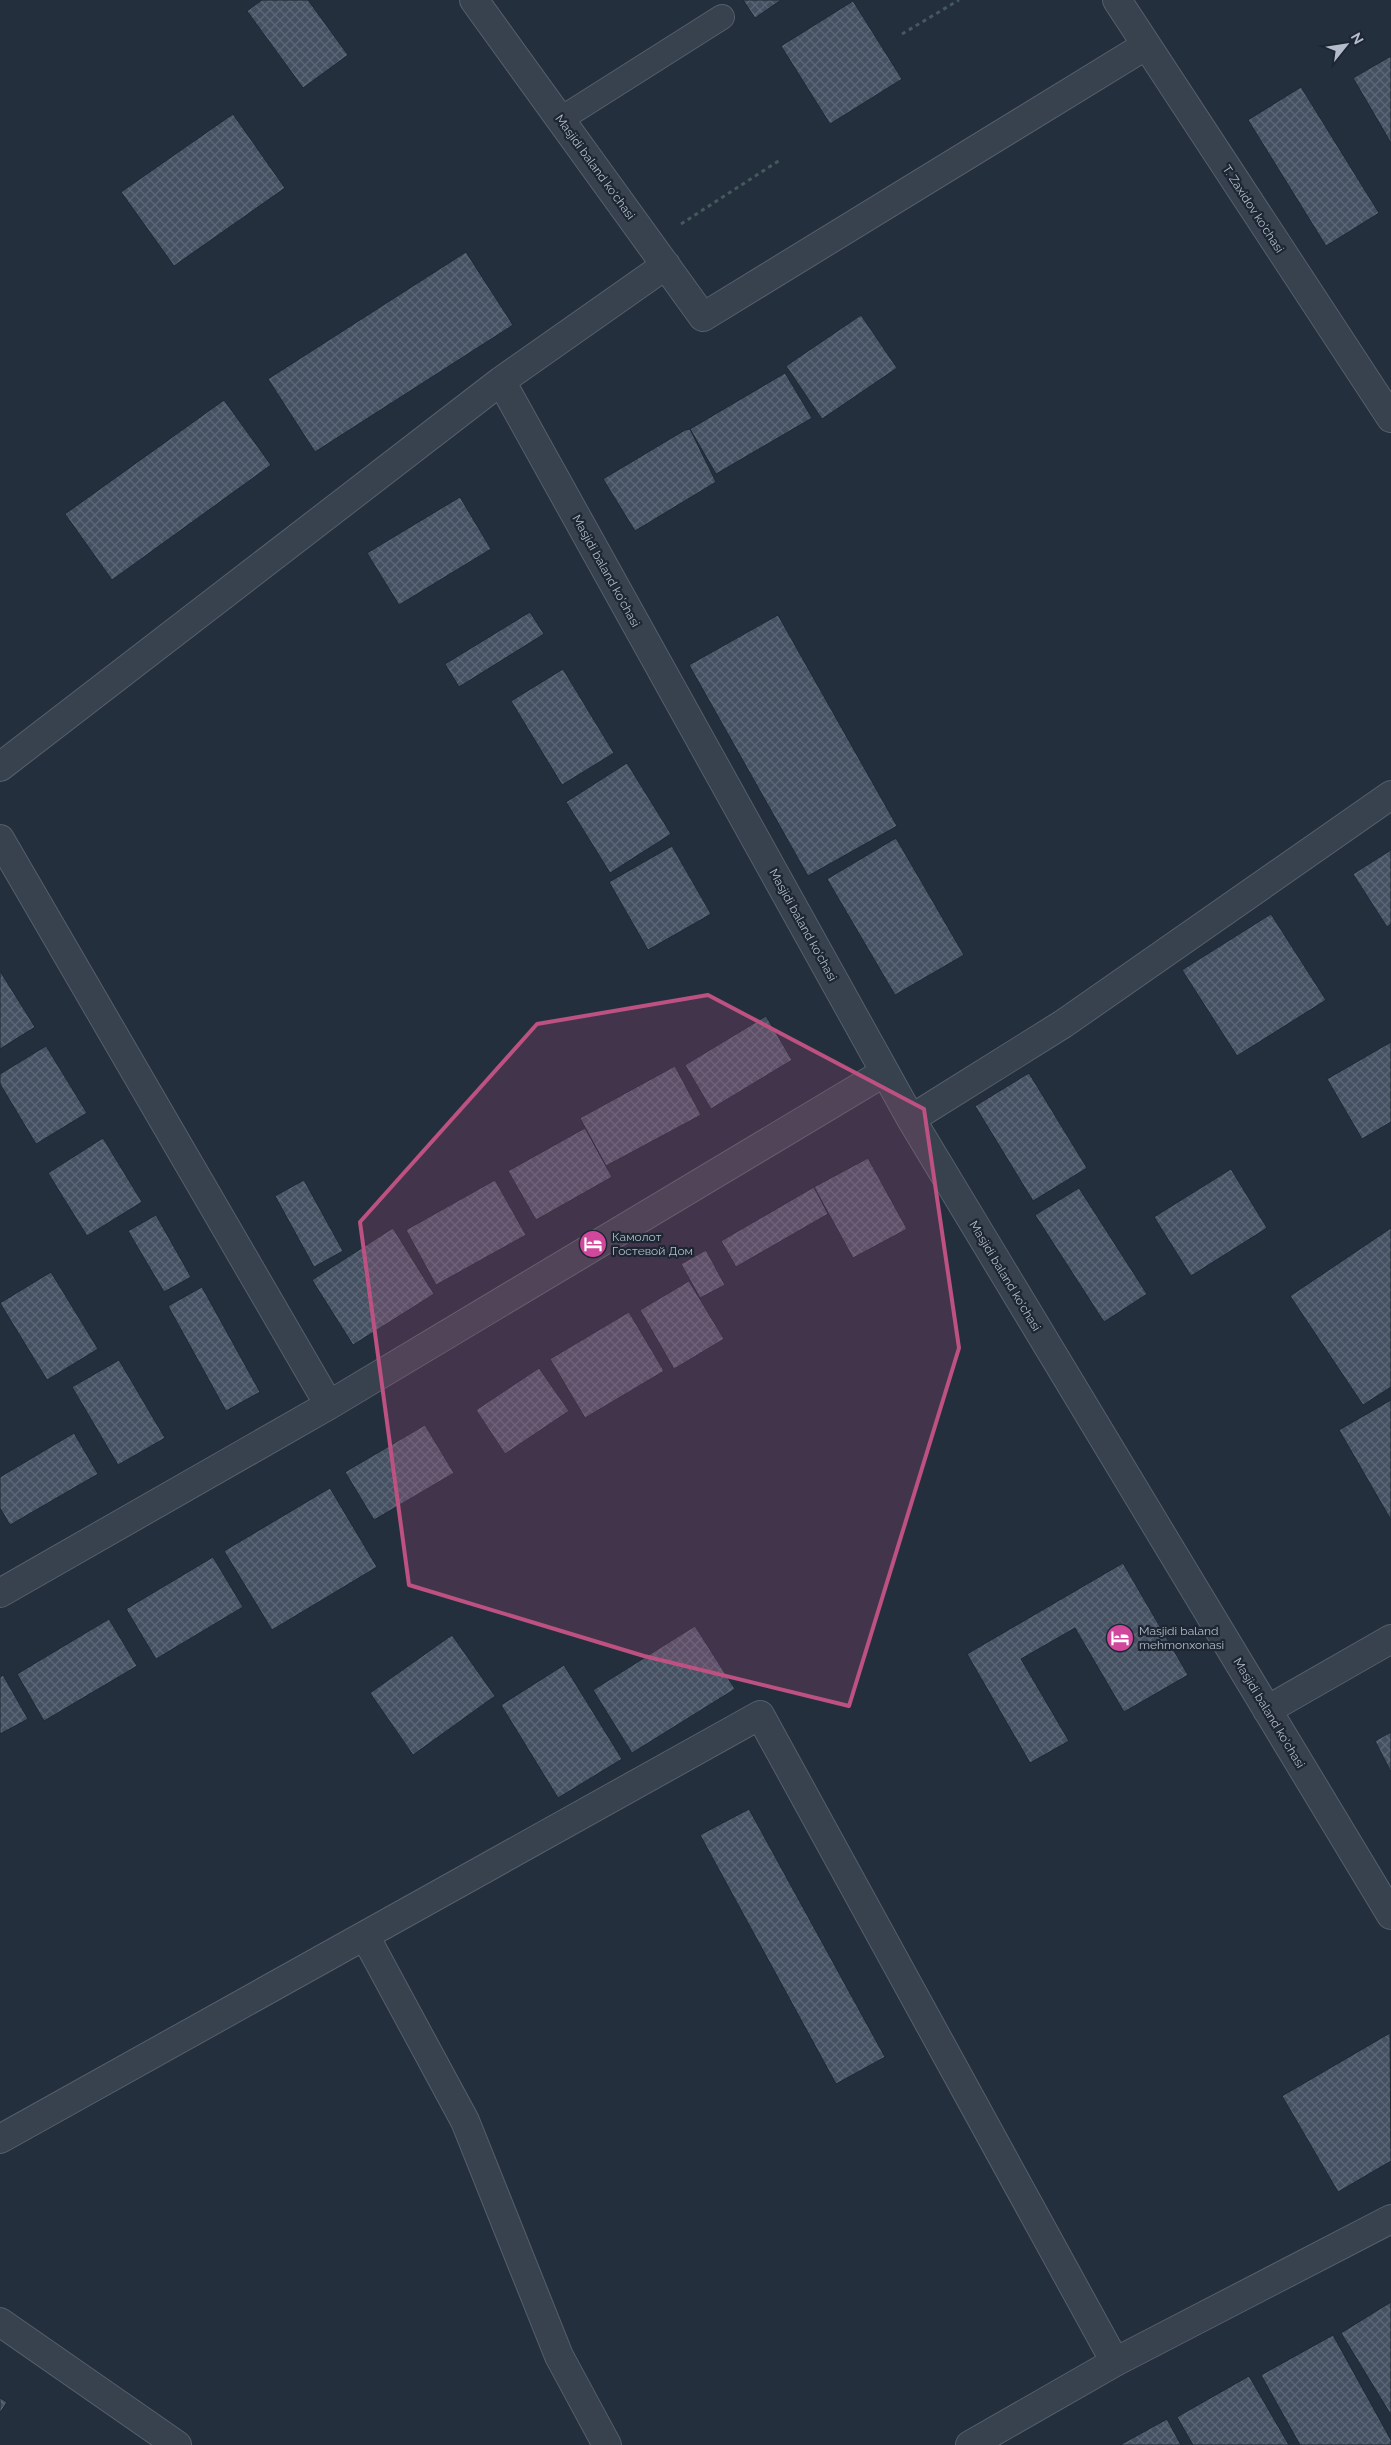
<svg xmlns="http://www.w3.org/2000/svg" width="1391" height="2445" font-family="Raleway,sans-serif">
	<style>
		.building { fill: url(#building-cross-hatch); stroke: #1f2835 }
		.lines { fill: none; stroke-linecap: round; stroke-linejoin: round }
		.lane-casing { stroke: #565f6c; stroke-width: 26 }
		.street-casing { stroke: #565f6c; stroke-width: 30 }
		.path { stroke: #44595c; stroke-width: 3; stroke-dasharray: 4 4; stroke-linecap: butt }
		.lane { stroke: #38414e; stroke-width: 24 }
		.street { stroke: #38414e; stroke-width: 28 }
		.marked { fill: #bd5182; fill-opacity: 0.2; stroke: #bd5182; stroke-width: 4; stroke-linejoin: round }
		.labels { text-anchor: middle; dominant-baseline: central; stroke-width: 4.5; stroke-linejoin: round; paint-order: stroke }
		.street-label { font-size: 12px; fill: #b4bcc9; stroke: #1d2633 }
		.poi-label { font-size: 12px; fill: #b4bcc9; stroke: #1d2633; text-anchor: start }
	</style>
	<defs>
		<pattern id="building-cross-hatch" width="8" height="8" patternUnits="userSpaceOnUse" patternTransform="scale(1.25)"><rect width="8" height="8" fill="#455162"/><path d="M0 0l8 8M0 8l8-8" fill="none" stroke="#5d6877"/></pattern>
	</defs>
	<rect width="100%" height="100%" fill="#242f3e"/>
	<path class="building" d="M262,0H308L348,55L303,88L247,11Z
		M743,0H781L755,18Z
		M853,1L902,79L830,124L781,46Z
		M1391,56V143L1353,78Z
		M1301,87L1379,213L1326,246L1248,120Z
		M233,114L285,188L174,266L121,192Z
		M466,252L513,325L315,452L268,379Z
		M861,315L897,368L822,419L786,366Z
		M785,373L812,418L716,474L690,429Z
		M224,400L271,465L112,580L65,514Z
		M690,429L716,482L635,531L603,479L685,430Z
		M460,497L491,549L399,605L367,553Z
		M530,612L544,634L459,687L445,664Z
		M778,615L897,826L808,876L689,665Z
		M563,669L614,753L562,785L511,701Z
		M627,763L671,834L610,873L566,802Z
		M896,838L964,955L895,995L827,879Z
		M672,846L711,914L648,950L609,882Z
		M1391,850V924L1387,927L1353,874Z
		M1271,914L1326,1000L1237,1056L1182,970Z
		M0,971L35,1027L0,1049Z
		M766,1016L792,1060L711,1109L685,1065Z
		M1391,1042V1122L1362,1139L1327,1079Z
		M46,1046L87,1113L36,1144L0,1084V1074Z
		M675,1066L701,1115L606,1166L580,1118Z
		M1029,1073L1087,1168L1033,1201L975,1106Z
		M585,1128L612,1177L536,1220L508,1171Z
		M103,1138L142,1202L87,1236L48,1173Z
		M868,1158L907,1229L853,1258L814,1187Z
		M1231,1169L1267,1228L1191,1276L1154,1217Z
		M304,1180L343,1251L314,1267L275,1196Z
		M495,1180L526,1235L436,1285L406,1230Z
		M814,1187L828,1214L736,1267L721,1241Z
		M1079,1188L1147,1294L1104,1322L1035,1215Z
		M156,1215L191,1277L164,1292L128,1231Z
		M393,1228L434,1294L353,1345L312,1280Z
		M1391,1228V1387L1363,1405L1290,1296Z
		M706,1250L725,1285L700,1298L681,1264Z
		M51,1272L98,1349L47,1380L0,1303Z
		M689,1281L724,1339L674,1369L640,1310Z
		M202,1287L260,1392L226,1411L168,1306Z
		M629,1312L664,1371L585,1418L550,1359Z
		M119,1360L165,1438L118,1465L72,1387Z
		M539,1368L569,1411L505,1454L476,1410Z
		M1391,1400V1520L1339,1430Z
		M425,1425L454,1473L374,1520L345,1472Z
		M74,1433L98,1474L10,1525L0,1508V1477Z
		M330,1488L377,1567L272,1630L224,1551Z
		M213,1557L243,1607L156,1659L126,1609Z
		M1123,1563L1188,1675L1124,1712L1075,1628L1021,1659L1069,1741L1030,1763L967,1654Z
		M109,1619L137,1666L44,1721L17,1674Z
		M695,1626L735,1689L632,1753L593,1690Z
		M452,1635L495,1696L413,1755L370,1693Z
		M564,1665L622,1759L558,1798L501,1705Z
		M3,1675L28,1719L0,1734V1677Z
		M1391,1732V1772L1375,1741Z
		M749,1809L885,2057L836,2084L700,1835Z
		M1390,2033L1391,2161L1338,2192L1282,2096Z
		M1391,2302V2415L1341,2333Z
		M1333,2335L1391,2440V2445H1300L1261,2375Z
		M1249,2376L1289,2445H1193L1177,2417Z
		M0,2398L7,2402L0,2413Z
		M1167,2419L1181,2445H1120Z"/>
	<g class="lines">
		<g class="lane-casing">
			<path id="lane" d="M561,119L722,17"/>
		</g>
		<g class="street-casing">
			<path id="street" d="M474,0L703,317L1145,46
				M1117,0L1391,418
				M501,381L911,1119L1391,1915
				M0,767L501,381L666,265
				M0,839L329,1405
				M911,1119L1063,1024L1391,795
				M0,1593L329,1405L885,1072
				M1267,1710L1391,1639
				M365,1936L465,2121L559,2356L607,2445
				M0,2139L760,1715L1115,2362
				M0,2322L177,2445
				M970,2445L1115,2362L1391,2219"/>
		</g>
		<path class="path" d="M902,34L959,0
			M681,224L780,160"/>
		<use href="#lane" class="lane"/>
		<use href="#street" class="street"/>
	</g>
	<path class="marked" d="M708,995L924,1109L959,1348L849,1706L644,1656L409,1585L360,1222L537,1024Z"/>
	<defs>
		<g id="hotel-disc" transform="scale(1.4375)"><circle r="9.5" fill="#d1479c" stroke="#1d2633"/><path d="M-6-4.5h1.5V1H6V5H4.5V3h-9V5H-6ZM-4 0a1.8 1.8 0 1 1 3.6 0ZM.5 0V-2.5h3Q6-2.5 6 0Z" fill="#fff"/></g>
	</defs>
	<g fill-rule="evenodd">
		<use href="#hotel-disc" x="593" y="1244"/>
		<use href="#hotel-disc" x="1120" y="1638"/>
	</g>
	<g class="labels">
		<g class="street-label">
			<text transform="translate(595 167) rotate(54)">Masjidi baland ko'chasi</text>
			<text transform="translate(1253 209) rotate(57)">T. Zaxidov ko'chasi</text>
			<text transform="translate(606 571) rotate(61)">Masjidi baland ko'chasi</text>
			<text transform="translate(803 925) rotate(61)">Masjidi baland ko'chasi</text>
			<text transform="translate(1005 1276) rotate(59)">Masjidi baland ko'chasi</text>
			<text transform="translate(1269 1713) rotate(59)">Masjidi baland ko'chasi</text>
		</g>
		<g class="poi-label">
			<text x="612" y="1237">Камолот<tspan x="612" dy="14">Гостевой Дом</tspan></text>
			<text x="1139" y="1631">Masjidi baland<tspan x="1139" dy="14">mehmonxonasi</tspan></text>
		</g>
	</g>
	<g transform="translate(1346 45) rotate(60)" stroke="#1d2633" stroke-width="4" paint-order="stroke">
	<path d="M0-4L9 19L0 12L-9 19Z" fill="#b4bcc9"/>
	<text y="-8" font-size="14" font-weight="bold" text-anchor="middle" fill="#b4bcc9">N</text>
	</g>
</svg>
